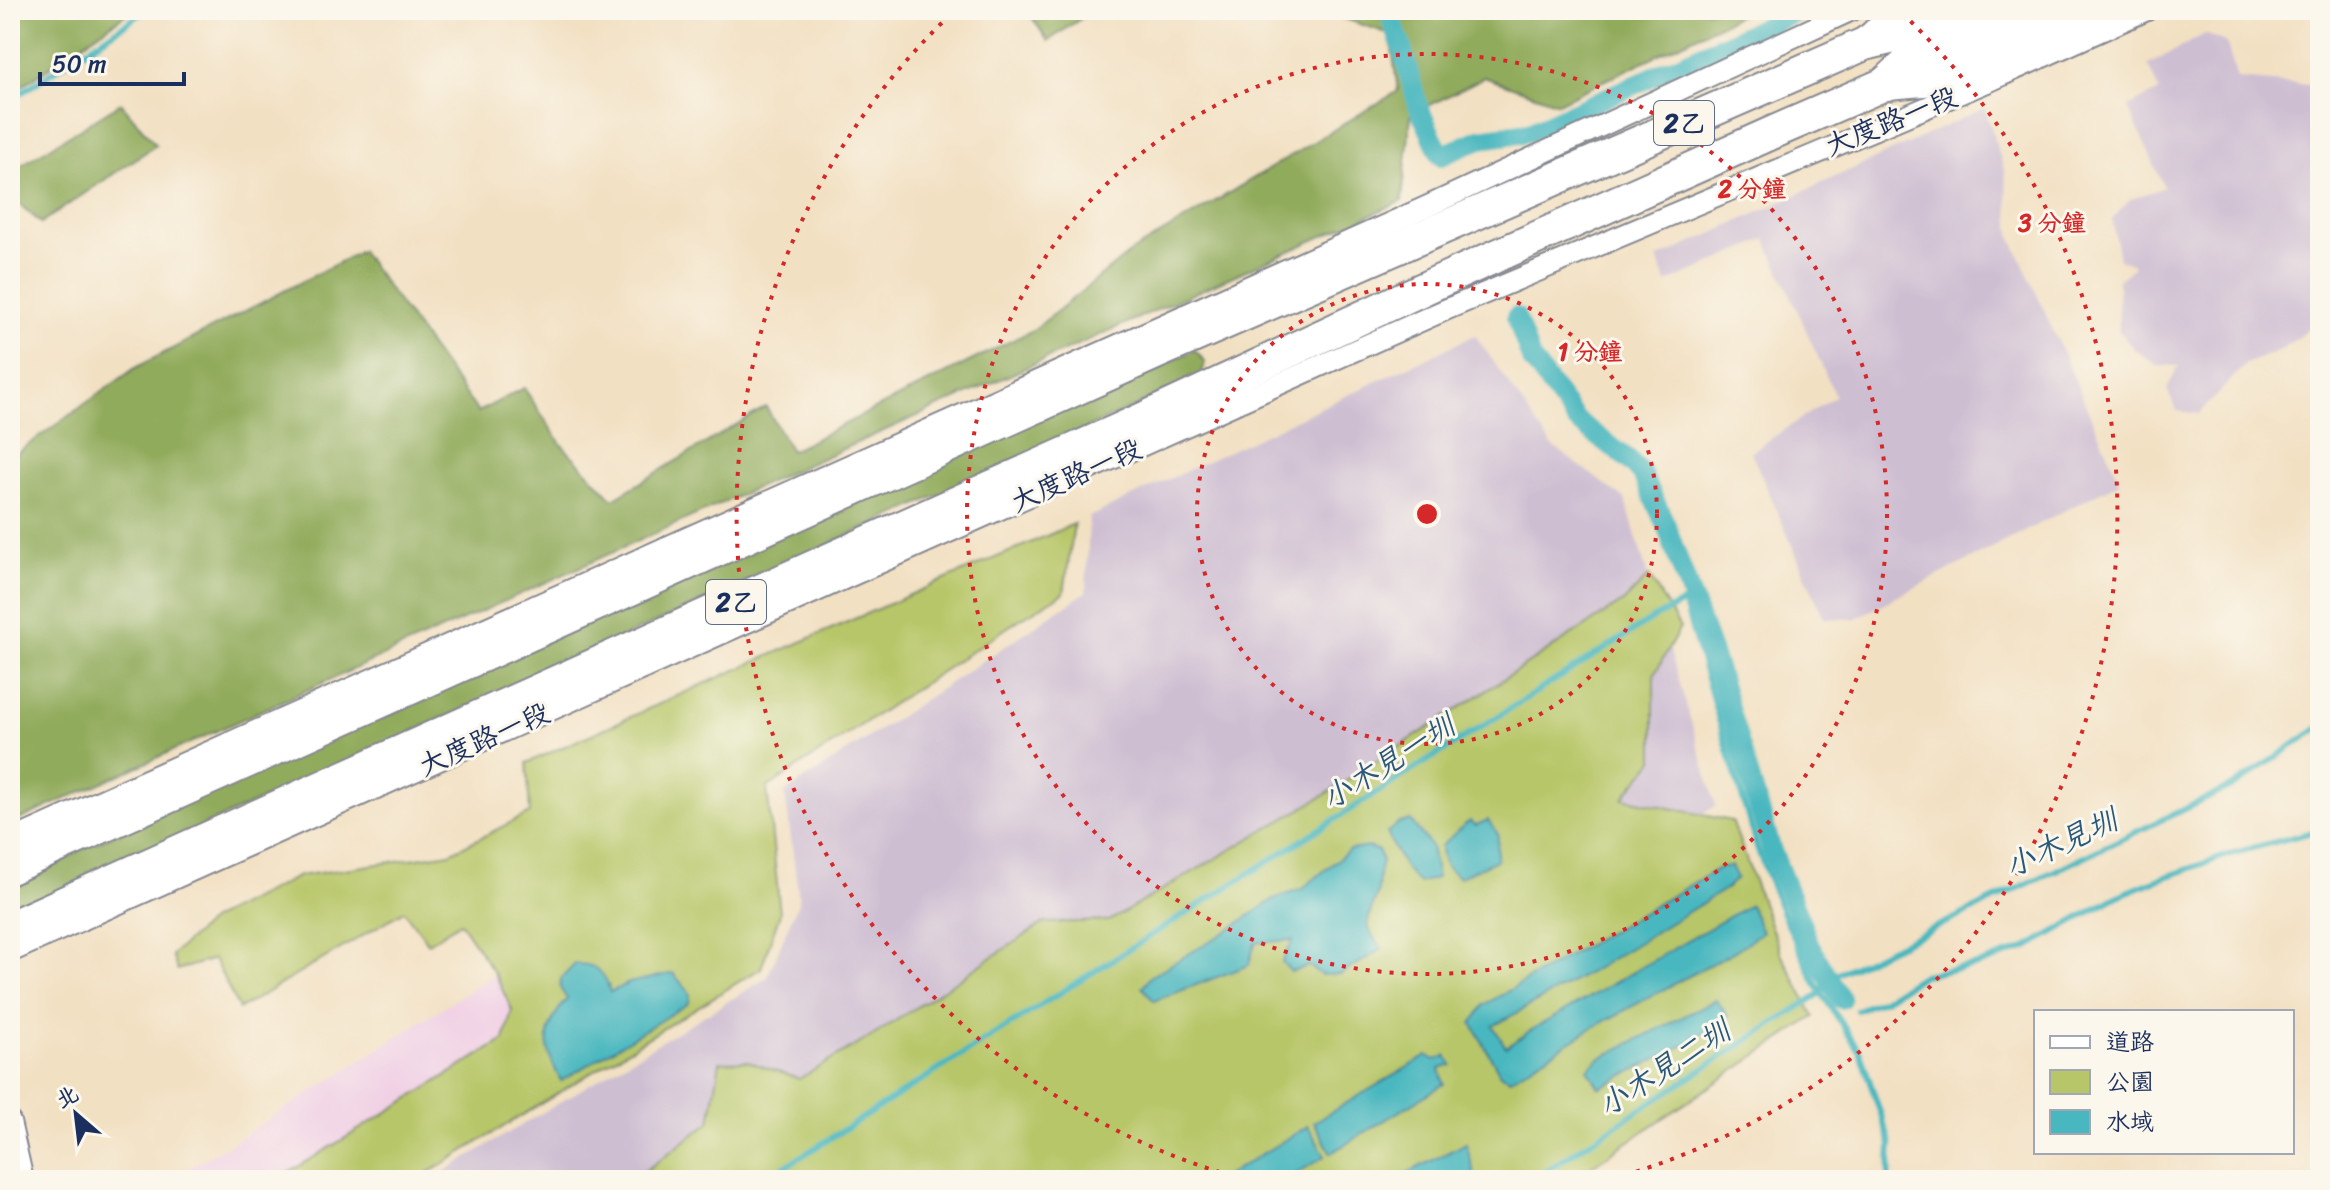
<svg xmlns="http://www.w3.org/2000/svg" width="2330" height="1190" font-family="Sriracha,'LXGW WenKai TC',sans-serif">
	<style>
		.built { fill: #f0d0e5 }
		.industrial { fill: #cebed2 }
		.green { fill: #b7c668; stroke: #697a63; stroke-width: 2 }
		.forest { fill: #91ab5c; stroke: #566d5d; stroke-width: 2 }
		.water { fill: #48b7bf; stroke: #32738e; stroke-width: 2 }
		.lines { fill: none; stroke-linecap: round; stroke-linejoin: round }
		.stream { stroke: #48b7bf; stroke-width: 6 }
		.canal { stroke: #48b7bf; stroke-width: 20 }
		.minor-casing { stroke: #868890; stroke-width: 24 }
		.primary-casing { stroke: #868890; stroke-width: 36 }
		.trunk-casing { stroke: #868890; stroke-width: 38 }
		.minor { stroke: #fff; stroke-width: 20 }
		.primary { stroke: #fff; stroke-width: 32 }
		.trunk { stroke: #fff; stroke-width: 34 }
		.ring { fill: none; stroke: #d62828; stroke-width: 4; stroke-dasharray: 4 8 }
		.labels { text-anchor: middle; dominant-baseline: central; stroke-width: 6; stroke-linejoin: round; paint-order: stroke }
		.shield { fill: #fbf7ec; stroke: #5e6b89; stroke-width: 2 }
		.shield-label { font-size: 26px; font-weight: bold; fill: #1b2f5e }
		.street-label { font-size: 28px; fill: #1b2f5e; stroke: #fbf7ec }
		.water-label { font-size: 30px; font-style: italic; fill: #28587b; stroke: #fbf7ec }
		.centre { fill: #d62828; stroke: #fbf7ec; stroke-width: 4 }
		.ring-label { font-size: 24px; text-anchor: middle; font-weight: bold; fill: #d62828; stroke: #fbf7ec; stroke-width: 6; stroke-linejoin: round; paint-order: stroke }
	</style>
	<rect width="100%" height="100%" fill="#fbf7ec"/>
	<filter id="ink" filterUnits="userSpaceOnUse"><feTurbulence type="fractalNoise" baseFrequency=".0125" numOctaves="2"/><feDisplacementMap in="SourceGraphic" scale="16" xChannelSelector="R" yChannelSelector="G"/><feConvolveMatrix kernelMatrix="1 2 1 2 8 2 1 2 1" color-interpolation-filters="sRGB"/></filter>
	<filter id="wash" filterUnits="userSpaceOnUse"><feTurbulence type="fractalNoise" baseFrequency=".006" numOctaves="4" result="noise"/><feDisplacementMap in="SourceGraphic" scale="32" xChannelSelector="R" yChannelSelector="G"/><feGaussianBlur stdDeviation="1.8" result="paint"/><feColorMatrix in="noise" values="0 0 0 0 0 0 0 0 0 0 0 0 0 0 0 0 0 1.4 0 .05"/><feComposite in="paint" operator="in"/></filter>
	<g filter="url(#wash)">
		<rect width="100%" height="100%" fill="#f2e0c2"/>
		<path class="built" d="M495,974L512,1010L504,1040L277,1180H167L232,1143Z"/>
		<path class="industrial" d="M2205,34L2226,42L2237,79L2320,86V321L2282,349L2246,364L2199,414L2177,411L2167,388L2179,366L2157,365L2134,349L2119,331L2118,280L2135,266L2119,259L2112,219L2131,199L2164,187L2128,107L2159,91L2148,65Z
			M1985,108L2005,173L2011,236L2120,482L1854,619L1824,618L1751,452L1835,396L1766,239L1667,283L1657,259Z
			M1475,335L1551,445L1625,499L1716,806L1256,1056L964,1180H430L767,978L799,900L785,793L1086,592L1089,517Z"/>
		<path class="green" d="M1074,524L1064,593L1017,621L767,788L780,913L761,968L417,1180H277L504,1040L512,1010L495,974L460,922L428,943L404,911L239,1009L214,959L177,970L172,955L211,920L299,876L450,853L530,813L527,763L720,677Z
			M1649,576L1680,628L1654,675V760L1623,798L1732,821L1780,951L1814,1017L1571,1180H633L710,1122L720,1062L747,1061L799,1079L877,1033L1044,923L1109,921L1323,796L1623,602Z"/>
		<path class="forest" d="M10,10H132L10,94Z
			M1027,10H1093L1048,41Z
			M1328,10H1741L1742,14L1558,103L1484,77L1411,115L1402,201L800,468L10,824V458L135,368L361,251L478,412L524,388L561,444L613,499L766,407L791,451L1035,329L1128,254L1398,91L1390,34L1330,14Z
			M121,103L156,145L41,223L10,196V172Z
			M1195,350L1205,362L1202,374L1132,408L10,913V890L87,847Z"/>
		<path class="water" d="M1410,820L1431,846L1437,878L1419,883C1403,870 1396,852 1387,833L1397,824Z
			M1488,820L1498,834L1497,860L1459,877C1446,869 1441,862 1441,846C1452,837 1458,828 1470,821L1476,825Z
			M1369,847L1379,851L1382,862C1377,875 1380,884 1377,895C1367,922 1362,924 1382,949L1341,974L1321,975L1309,966L1291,972L1282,962L1293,940L1255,943L1249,965L1154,1001L1142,987L1151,976L1224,933L1274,899L1302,889L1349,850Z
			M1731,866L1737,878L1727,888L1587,974L1493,1026L1506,1047L1528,1032L1750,905L1762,932L1735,951L1592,1028L1510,1079L1500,1074L1472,1023L1484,1005L1721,867Z
			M575,964C595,963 606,972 610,992L629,983L673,973L690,993L689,1003L561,1081C543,1048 541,1030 567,999L560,988L561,979Z
			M1716,1000L1728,1016L1694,1040L1599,1088L1588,1069L1598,1059Z
			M1427,1056L1435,1060L1446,1056L1452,1065L1440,1069L1444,1084L1331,1153L1314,1122Z
			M1308,1126L1325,1156L1286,1180H1219Z
			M1466,1143L1476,1180H1394Z"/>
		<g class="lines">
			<path class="stream" d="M10,100L147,10
				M1821,993L1826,980L1846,970L2237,784L2320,727
				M1857,1010L1883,1000L1923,975L1978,965L2028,947L2118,896L2149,883L2234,853L2320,830
				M764,1180L1652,619L1684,602L1757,848L1783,914L1817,986L1860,1052L1891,1145L1889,1180
				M1531,1180L1821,993"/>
			<path class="canal" d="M1388,10L1401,45L1418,106L1441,156L1480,139L1529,132L1801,10
				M1516,317L1531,359L1577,421L1628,459L1642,474L1666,525L1716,665L1772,851L1811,948L1841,999"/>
		</g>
	</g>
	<g filter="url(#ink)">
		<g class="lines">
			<g class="minor-casing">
				<path id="minor" d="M10,841L1426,207L1852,10
					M10,952L1445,310L1987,82L2147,10
					M10,1122L23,1180"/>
			</g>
			<g class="primary-casing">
				<path id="primary" d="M10,868L1158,352L1869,42L1899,13L1905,10
					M10,927L1145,418L1438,282L1774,132L1887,83L1935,79L2093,10"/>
			</g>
			<g class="trunk-casing">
				<path id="trunk" d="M1869,42L1907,33L1957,10
					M1887,83L1917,56L2018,10"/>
			</g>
			<use href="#minor" class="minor"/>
			<use href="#primary" class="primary"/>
			<use href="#trunk" class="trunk"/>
		</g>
	</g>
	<g class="ring">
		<circle cx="1427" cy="514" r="230"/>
		<circle cx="1427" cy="514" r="460"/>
		<path d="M1243 1179A690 690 0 0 1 952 13M1902 13A690 690 0 0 1 1611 1179"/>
	</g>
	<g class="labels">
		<g class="shield">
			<rect x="1654" y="101" width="60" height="44" rx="6"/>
			<rect x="706" y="580" width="60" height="44" rx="6"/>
		</g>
		<g class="shield-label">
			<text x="1684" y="123">2乙</text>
			<text x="736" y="602">2乙</text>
		</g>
		<g class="street-label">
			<text transform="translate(1891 121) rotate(-22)">大度路一段</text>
			<text transform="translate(1076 475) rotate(-24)">大度路一段</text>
			<text transform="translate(484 739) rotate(-24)">大度路一段</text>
		</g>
		<g class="water-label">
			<text transform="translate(1388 762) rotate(-32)">小木見一圳</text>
			<text transform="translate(2061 843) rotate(-25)">小木見圳</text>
			<text transform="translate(1664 1068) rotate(-33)">小木見二圳</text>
		</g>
	</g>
	<circle cx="1427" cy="514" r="12" class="centre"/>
	<g class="ring-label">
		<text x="1752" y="197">2 分鐘</text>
		<text x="2052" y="231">3 分鐘</text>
		<text x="1590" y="360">1 分鐘</text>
	</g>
	<rect width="2330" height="1190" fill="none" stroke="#fbf7ec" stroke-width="40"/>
	<rect x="2034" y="1010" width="260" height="144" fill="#fbf7ec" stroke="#a1a7b3" stroke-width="2"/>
	<rect x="2050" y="1036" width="40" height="12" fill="#ffffff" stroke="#a1a7b3" stroke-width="2"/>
	<text x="2106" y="1050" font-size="24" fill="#1b2f5e">道路</text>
	<rect x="2050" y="1070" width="40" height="24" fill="#b7c668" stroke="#a1a7b3" stroke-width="2"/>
	<text x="2106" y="1090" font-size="24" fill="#1b2f5e">公園</text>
	<rect x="2050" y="1110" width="40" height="24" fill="#48b7bf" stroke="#a1a7b3" stroke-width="2"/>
	<text x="2106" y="1130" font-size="24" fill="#1b2f5e">水域</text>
	<g transform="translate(76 1114) rotate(332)" stroke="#fbf7ec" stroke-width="6" paint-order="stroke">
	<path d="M0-6L14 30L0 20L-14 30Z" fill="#1b2f5e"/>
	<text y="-12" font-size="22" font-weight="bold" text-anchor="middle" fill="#1b2f5e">北</text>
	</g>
	<path d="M40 72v12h144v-12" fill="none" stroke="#1b2f5e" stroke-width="4"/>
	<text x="52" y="72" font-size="24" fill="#1b2f5e" stroke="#fbf7ec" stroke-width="6" paint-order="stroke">50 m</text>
</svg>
